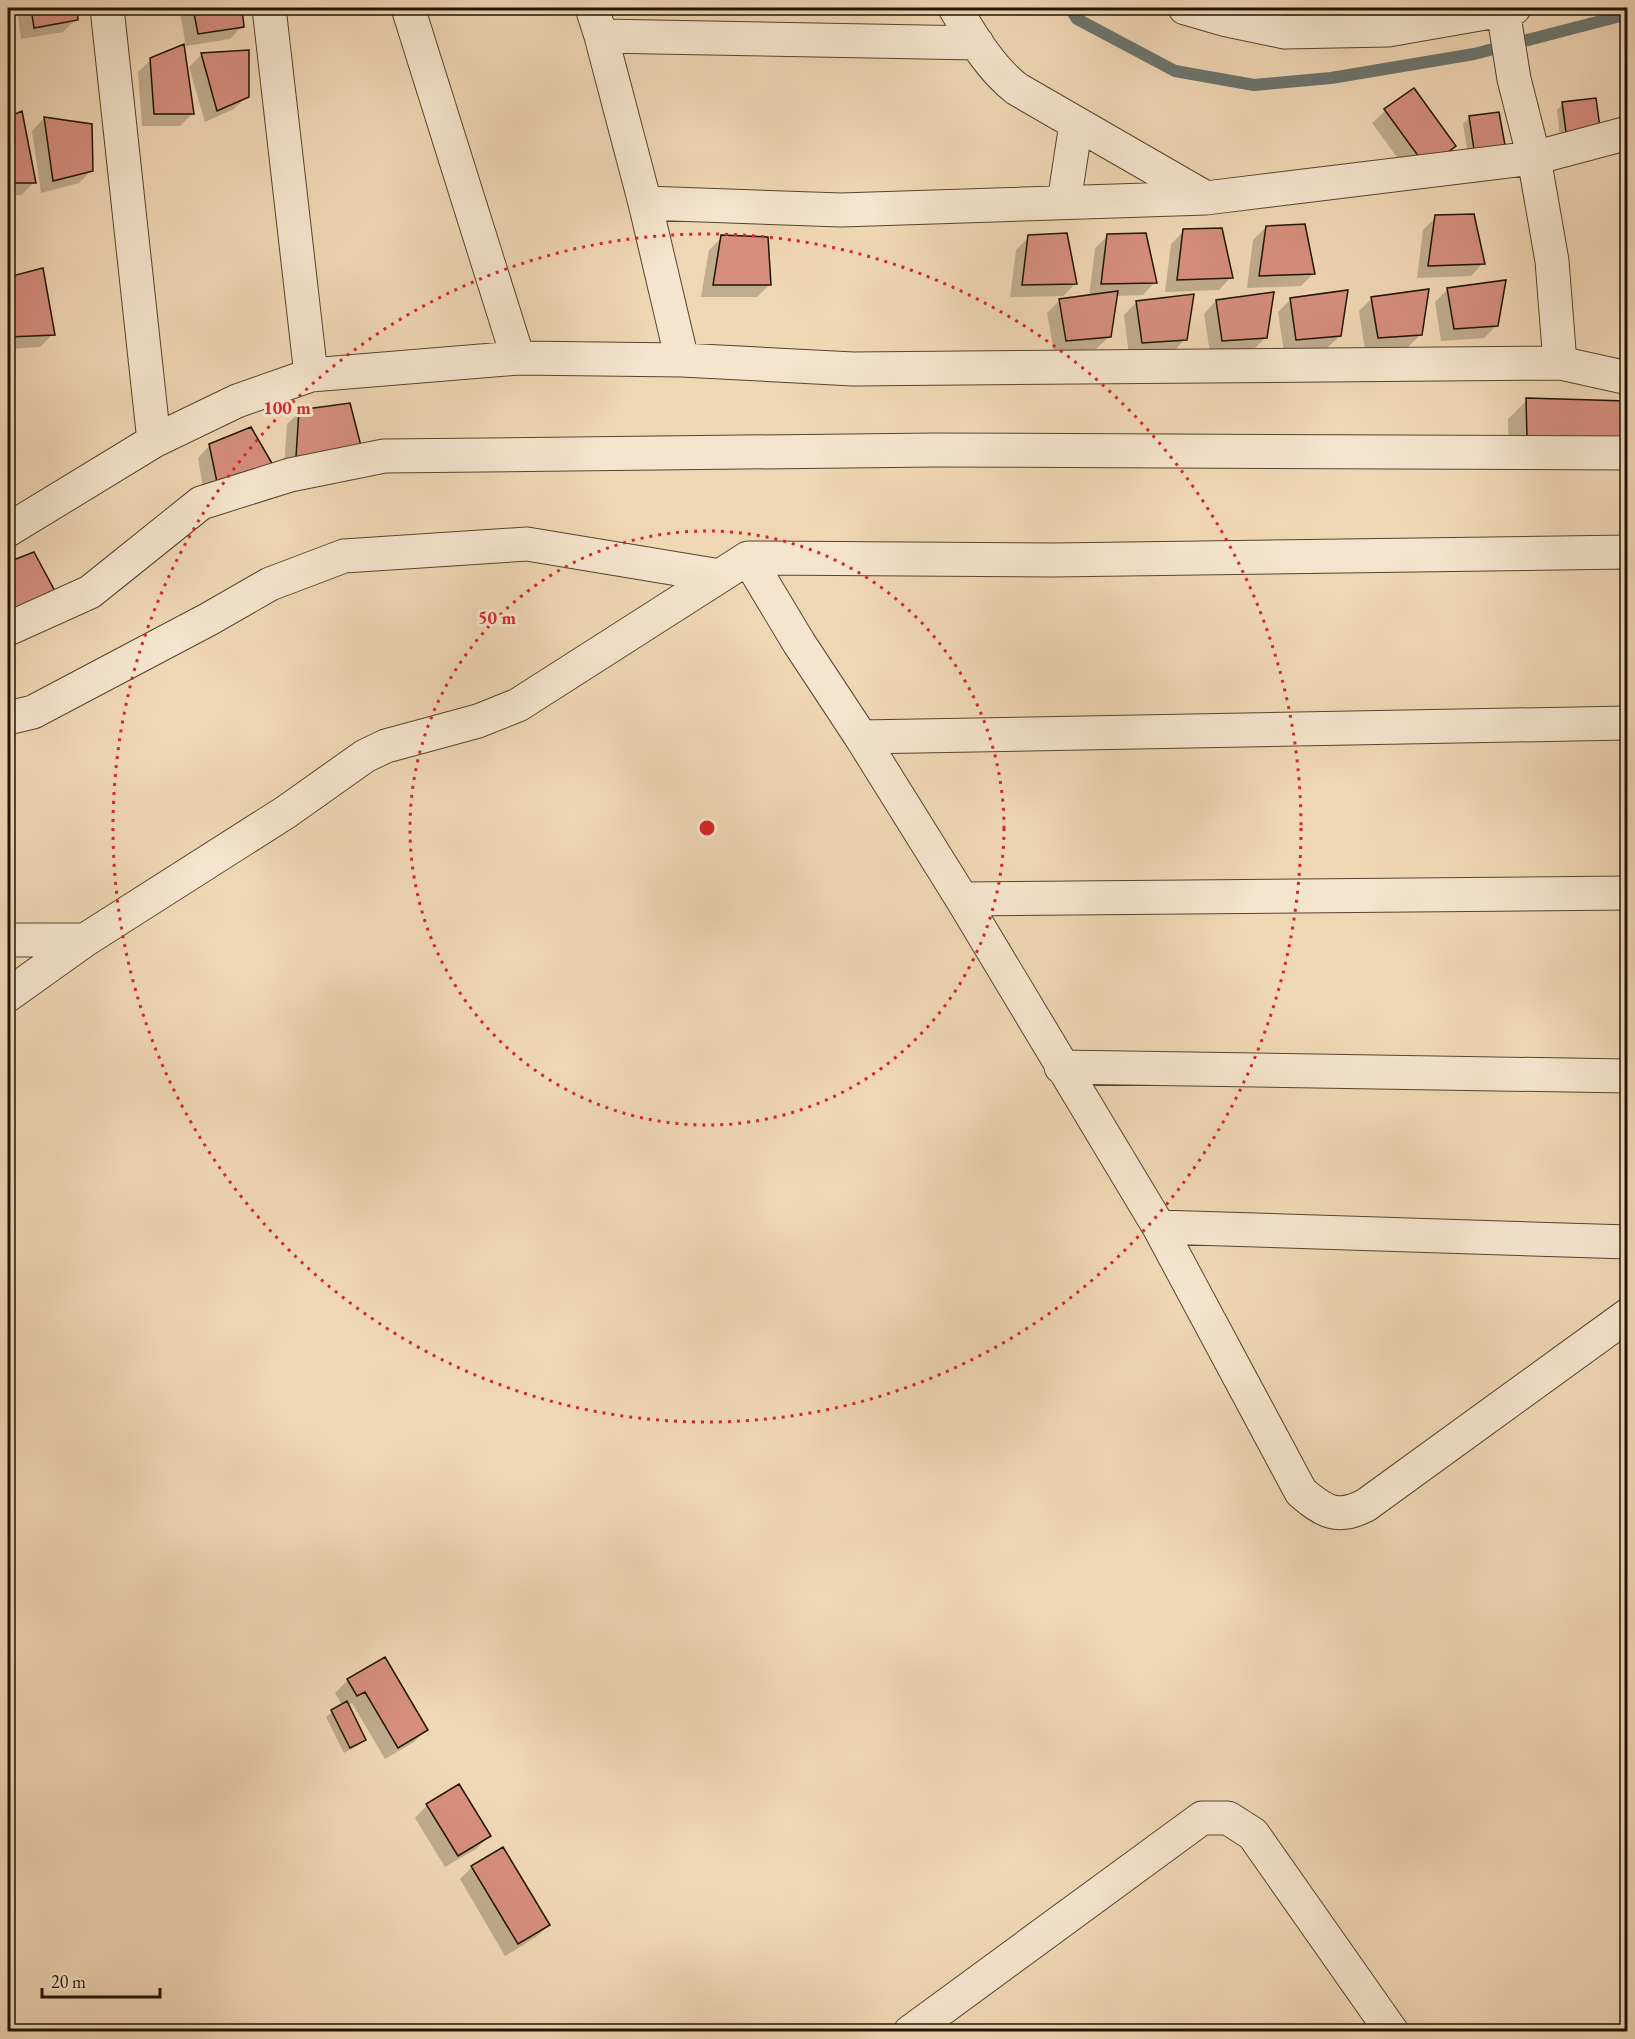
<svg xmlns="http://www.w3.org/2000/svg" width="1635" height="2039" font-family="'EB Garamond',serif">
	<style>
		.shadow { fill: #0003 }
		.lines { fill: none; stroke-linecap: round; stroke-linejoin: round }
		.stream { stroke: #6c7670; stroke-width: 12 }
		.building { fill: #d68f7d; stroke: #211405; stroke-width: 1.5 }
		.minor-casing { stroke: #554530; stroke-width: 35 }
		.minor { stroke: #f5e5ce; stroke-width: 33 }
		.ring { fill: none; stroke: #d62828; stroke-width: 3; stroke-dasharray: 3 6 }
		.centre { fill: #d62828; stroke: #f5e5ce; stroke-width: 3 }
		.ring-label { font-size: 18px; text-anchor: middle; font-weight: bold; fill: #d62828; stroke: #f5e5ce; stroke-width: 6; stroke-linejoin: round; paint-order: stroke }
	</style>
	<rect width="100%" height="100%" fill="#f0d7b3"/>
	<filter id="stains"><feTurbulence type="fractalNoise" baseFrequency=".00333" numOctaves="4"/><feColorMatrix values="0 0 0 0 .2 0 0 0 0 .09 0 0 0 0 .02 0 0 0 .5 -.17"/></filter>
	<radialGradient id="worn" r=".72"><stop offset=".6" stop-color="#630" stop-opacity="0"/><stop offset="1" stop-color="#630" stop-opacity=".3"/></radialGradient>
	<path class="shadow" d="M17,8H76V19L63,32L21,39Z
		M179,8H240L242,26L230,39L186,46Z
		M202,54L247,96L234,109L205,122L189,67Z
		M151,60L192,114L180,126H142L138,72Z
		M1413,90L1454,146L1442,159L1413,179L1372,123L1385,111Z
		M1563,104L1598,128L1560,137L1557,110Z
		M21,113L34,182L22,195H8V118Z
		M1498,113L1503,145L1468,155L1463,124L1469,118Z
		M44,118L92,170L79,183L41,193L32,131Z
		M1436,217L1483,263L1471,276L1417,278L1423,230Z
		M1266,227L1314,273L1301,286L1247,288L1253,240Z
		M1184,231L1231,277L1219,290L1165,292L1171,244Z
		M1108,236L1155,282L1143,295L1116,296L1109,337L1096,349L1054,352L1047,313L1060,300L1089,297L1095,248Z
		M722,237L770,284L757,297H701L709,250Z
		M1029,237L1076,283L1063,296L1010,297L1016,250Z
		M41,270L53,334L40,347L8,349V278Z
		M1448,289L1497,325L1484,338L1441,341L1435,302Z
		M1372,298L1421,334L1408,347L1365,350L1359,311Z
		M1291,299L1340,336L1327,348L1284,352L1278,312Z
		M1216,301L1266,337L1253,350L1210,353L1204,314Z
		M1136,303L1185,339L1173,352L1129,355L1124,315Z
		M1527,400L1628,403L1509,457L1508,419Z
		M300,412L359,445L284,468L287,424Z
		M210,445L259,477L205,499L198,458Z
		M33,554L8,624V564Z
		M384,1659L426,1730L414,1742L385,1759L352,1703L347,1706L364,1739L359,1745L344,1753L326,1717L342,1705L335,1693L348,1680Z
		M427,1805L489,1836L476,1849L445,1867L415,1818Z
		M472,1867L549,1925L536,1937L505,1956L460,1879Z"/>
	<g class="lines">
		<path class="stream" d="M1070,8L1077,19L1175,71L1254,85L1331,78L1474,54L1628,14"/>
	</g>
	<path class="building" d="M31,8H77L78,20L34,28Z
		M193,8H242L244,27L198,34Z
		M184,44L194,114H154L150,58Z
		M249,50V97L217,111L201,53Z
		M1414,88L1456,146L1427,168L1384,109Z
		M1596,98L1600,128L1566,132L1562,102Z
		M22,111L36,183H8V117Z
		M1499,112L1505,145L1474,150L1469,116Z
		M44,117L92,124L93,171L53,181Z
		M1474,214L1485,264L1428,266L1435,215Z
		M1305,224L1315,274L1259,276L1266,226Z
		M1222,228L1233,278L1177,280L1183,229Z
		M1067,233L1077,284L1022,285L1028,235Z
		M1146,233L1157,283L1101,284L1107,234Z
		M721,235L768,237L771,285H713Z
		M43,268L55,335L9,337L8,277Z
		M1506,280L1498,326L1454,329L1447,288Z
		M1429,289L1422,335L1378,338L1371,297Z
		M1348,290L1341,336L1296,340L1290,298Z
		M1118,291L1111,337L1066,341L1059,299Z
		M1274,292L1267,338L1222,341L1216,300Z
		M1194,294L1187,340L1142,343L1136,301Z
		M1526,398L1628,401V439L1527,438Z
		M350,403L361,446L296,457L299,410Z
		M251,427L273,465L218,487L209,444Z
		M34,552L57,595L8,619V562Z
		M385,1657L428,1730L398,1748L365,1692L357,1696L347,1679Z
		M347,1701L366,1740L350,1748L331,1710Z
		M459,1784L491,1836L458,1856L426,1804Z
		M503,1847L550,1925L518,1944L471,1866Z"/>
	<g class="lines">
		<g class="minor-casing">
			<path id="minor" d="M107,8L154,441
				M269,8L311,375
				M408,8L518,358
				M592,8L601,36L645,203L682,360
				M955,8C972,37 990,68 1017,89L1206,198L1534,158L1628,133
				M1185,8L1223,19L1285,32L1388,30L1514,8
				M1503,10L1514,79L1534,158L1552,261L1560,363
				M601,36L977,43
				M1064,202L1076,124
				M645,203L841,210L1206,198
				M8,530L154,441L237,401L311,375L518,358L682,360L853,369L1560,363L1628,378
				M748,558L799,643L861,737L962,899L1159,1227L1301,1492C1324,1512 1338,1520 1366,1505L1628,1315
				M8,629L90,592L201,503L290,475L384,456L935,450L1628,453
				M8,718L33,712L209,619L270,584L344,556L527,544L720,576
				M861,737L1628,723
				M962,899L1628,893
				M8,940H85
				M8,995L85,940L286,812L365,756L386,746L478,721L518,705L748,558L1054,560L1628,552
				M1061,1067L1628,1076
				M1159,1227L1628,1242
				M910,2032L1202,1818H1228L1253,1834L1392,2032"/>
		</g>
		<use href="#minor" class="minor"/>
	</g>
	<g class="ring">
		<circle cx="707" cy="828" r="297"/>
		<circle cx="707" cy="828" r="594"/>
	</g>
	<circle cx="707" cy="828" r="9" class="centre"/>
	<g class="ring-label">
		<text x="287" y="414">100 m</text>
		<text x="497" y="624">50 m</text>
	</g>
	<rect width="1635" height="2039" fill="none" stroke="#f0d7b3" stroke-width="30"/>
	<rect x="9" y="9" width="1617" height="2021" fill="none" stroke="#211405" stroke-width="3"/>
	<rect x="15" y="15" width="1605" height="2009" fill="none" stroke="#211405" stroke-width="1.5"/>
	<path d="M42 1988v9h118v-9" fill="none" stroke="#211405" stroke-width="3"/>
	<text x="51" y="1988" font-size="18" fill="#211405" stroke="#f5e5ce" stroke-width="4.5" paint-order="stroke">20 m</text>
	<rect width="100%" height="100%" filter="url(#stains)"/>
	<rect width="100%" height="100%" fill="url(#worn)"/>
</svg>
